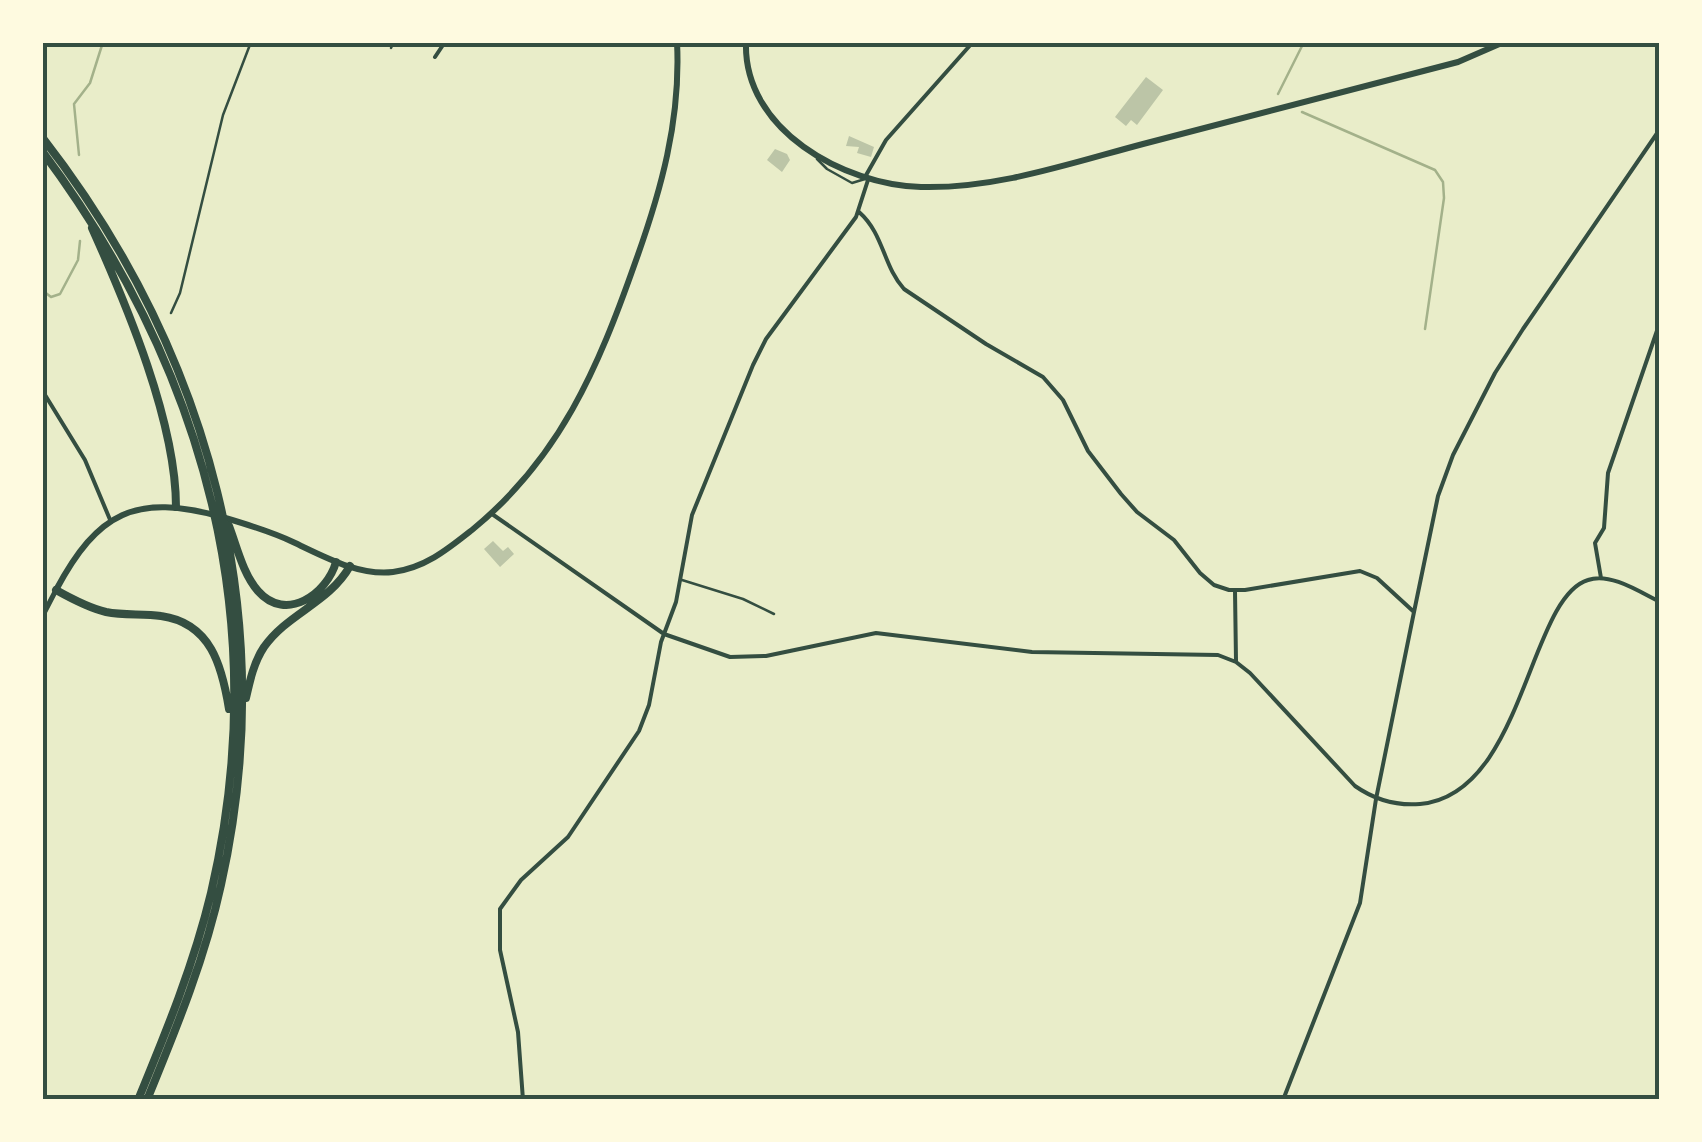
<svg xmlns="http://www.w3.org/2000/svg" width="1702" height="1142" font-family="'Exo 2',sans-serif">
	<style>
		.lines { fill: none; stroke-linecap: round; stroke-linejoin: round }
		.stream { stroke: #a3b18a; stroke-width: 2.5 }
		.building { fill: #bcc5a7 }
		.path { stroke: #344e41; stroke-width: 2.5 }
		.service { stroke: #344e41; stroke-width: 2.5 }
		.minor { stroke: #344e41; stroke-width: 4 }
		.tertiary { stroke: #344e41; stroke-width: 5 }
		.secondary { stroke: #344e41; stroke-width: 6 }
		.trunk { stroke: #344e41; stroke-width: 8 }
		.neatline { fill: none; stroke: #344e41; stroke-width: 4 }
	</style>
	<rect width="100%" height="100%" fill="#e9edc9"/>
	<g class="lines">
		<path class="stream" d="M1278,94L1304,42
			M1302,112L1435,170L1443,182L1444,198L1425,329
			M79,155L74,104L90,83L103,42
			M42,290L51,297L60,294L78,260L80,241"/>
	</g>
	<path class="building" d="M1146,77L1163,90L1137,125L1131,120L1126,126L1115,117Z
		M849,136L874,147L871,157L857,153L859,147L846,146Z
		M775,149L787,154L790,160L782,172L767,160Z
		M493,541L503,551L508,547L514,554L500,567L484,549Z"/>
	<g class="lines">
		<path class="path" d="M391,48L394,42
			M171,313L180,293L223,115L251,42"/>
		<path class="service" d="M817,159L827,169L852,183L865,179
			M682,580L743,599L774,614"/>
		<path class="minor" d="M435,57L445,42
			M865,177L886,140L973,42
			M859,212C884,234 883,266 904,289L986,344L1043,377L1063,400L1088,451L1121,494L1137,512L1174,540L1200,573L1214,585L1229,590H1245L1360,571L1377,578L1414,612
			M42,390L85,460L111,522
			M492,514L664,634L730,657L766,656L876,633L1032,652L1218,655L1236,662L1250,673L1355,786C1375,800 1395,806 1420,804C1524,795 1528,598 1588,580C1610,572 1640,592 1660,602
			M1601,578L1595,543L1604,528L1608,473L1660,322
			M1235,591L1236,661
			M523,1100L518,1032L500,950V909L521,880L568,837L639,731L649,705L661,642L676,602L692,515L753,365L766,339L856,217L868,180
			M1283,1100L1360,903L1376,799L1414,612L1438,496L1453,455L1495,373L1523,329L1660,129"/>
		<path class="tertiary" d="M42,617L56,590"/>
		<path class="secondary" d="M746,42C743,130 844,185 921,187C997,189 1071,163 1143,144C1248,117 1353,90 1458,62L1504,42
			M56,590C98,512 135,493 222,517C246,524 270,531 293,542C323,556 358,576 393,572C425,568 448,549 472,530C560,458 598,368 635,263C661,191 681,120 677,42"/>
		<path class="trunk" d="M42,137C210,353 281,616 221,885C205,959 176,1029 147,1100
			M42,151C206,371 274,622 211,893C194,964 166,1032 138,1100
			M92,228C127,306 176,422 176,507
			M229,526C237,547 243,574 258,591C286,623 327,594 336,562
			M56,590C72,599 89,608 106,612C125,616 143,613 161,616C211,623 222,666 229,709
			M246,698C250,680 254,662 264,647C288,613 329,603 350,566"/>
	</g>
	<rect width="1702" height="1142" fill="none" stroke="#fefae0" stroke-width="90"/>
	<rect x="45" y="45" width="1612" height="1052" class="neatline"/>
</svg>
